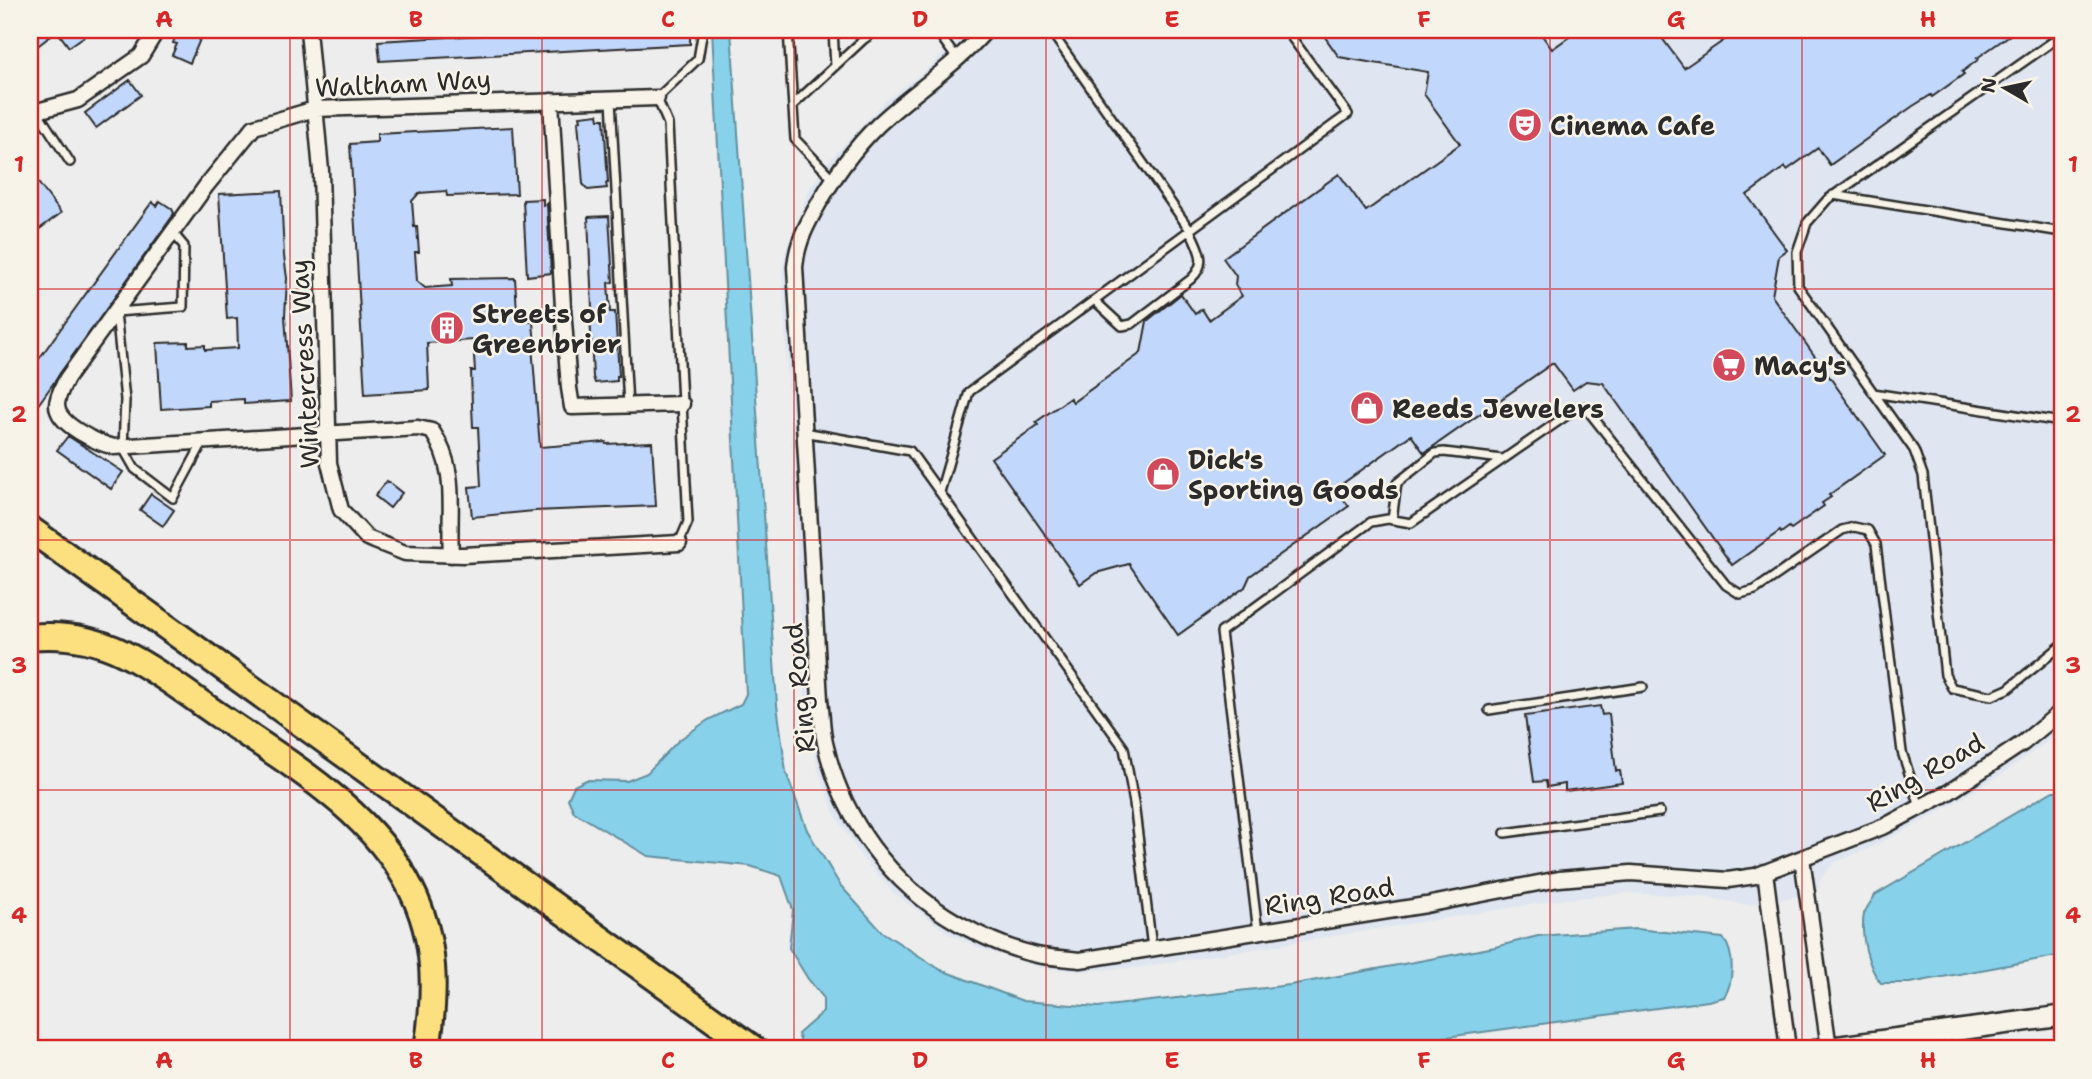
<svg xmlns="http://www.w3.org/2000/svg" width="2092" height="1079" font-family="'Shantell Sans',sans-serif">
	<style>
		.built { fill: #dfe6f1 }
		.water { fill: #88d1ea; stroke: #638f9e; stroke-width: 2 }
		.building { fill: #c2d7fc; stroke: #2b2b2b; stroke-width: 2 }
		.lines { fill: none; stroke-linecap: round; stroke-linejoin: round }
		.service-casing { stroke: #2b2b2b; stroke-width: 12 }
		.minor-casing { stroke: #2b2b2b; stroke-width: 19 }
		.secondary-casing { stroke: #2b2b2b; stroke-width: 24 }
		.motorway-casing { stroke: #2b2b2b; stroke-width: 30 }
		.service { stroke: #f7f3e8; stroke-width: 7 }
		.minor { stroke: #f7f3e8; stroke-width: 14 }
		.secondary { stroke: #f7f3e8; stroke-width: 19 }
		.motorway { stroke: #fce080; stroke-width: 24 }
		.grid { fill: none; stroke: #d62828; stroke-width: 2; stroke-opacity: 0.55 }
		.labels { text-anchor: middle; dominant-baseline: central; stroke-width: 5; stroke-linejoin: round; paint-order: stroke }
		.street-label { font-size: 26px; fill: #2b2b2b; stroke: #f7f3e8 }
		.poi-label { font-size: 26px; font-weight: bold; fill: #2b2b2b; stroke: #f7f3e8; text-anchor: start }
		.neatline { fill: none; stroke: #d62828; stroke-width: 2.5 }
		.grid-label { font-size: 23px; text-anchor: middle; font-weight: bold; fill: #d62828 }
	</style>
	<rect width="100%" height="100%" fill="#ecedec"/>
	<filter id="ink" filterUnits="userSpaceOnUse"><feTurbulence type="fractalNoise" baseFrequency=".0143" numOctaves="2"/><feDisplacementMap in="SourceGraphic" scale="14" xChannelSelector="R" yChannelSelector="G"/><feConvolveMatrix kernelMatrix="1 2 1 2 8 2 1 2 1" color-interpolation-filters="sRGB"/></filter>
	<g filter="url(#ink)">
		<path class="built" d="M970,30H2062V731L2004,773L1932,816L1874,846L1834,863L1821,878L1817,893L1748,905L1704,897L1628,893L1566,899L1134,968L1078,971L1043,968L982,949L949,934L894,893L863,859L835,815L819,772L806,717L782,272L785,253L809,190L829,161L884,102L922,73Z"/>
		<path class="water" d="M712,30H731L777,705L786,772L807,830L840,885L882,932L941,970L1023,1001L1098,1007L1290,985L1495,947L1538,936L1636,929L1723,938C1735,953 1734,982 1724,997L1708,1001L1359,1049H821L802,1046L798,1034L823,1012V997L808,979L789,948L793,910L781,876L750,866L648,856L574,812L568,799L574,786L586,780L627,781L647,773L679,740L708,720L741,704L746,694Z
			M2053,791H2062V955L1910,983H1881C1868,968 1860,935 1864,914C1866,908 1872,901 1875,895Z"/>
		<path class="building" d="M30,30H93L69,47L57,31L30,52Z
			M178,30H204L190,63L172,55L177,44L173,43Z
			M572,30H690V44L380,61L378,41Z
			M1320,30H1538L1552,49L1579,30H1656L1684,68L1739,30H2017L1977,58L1979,59L1962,72L1964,74L1932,97L1931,95L1913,106L1830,165L1818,148L1787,170L1785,167L1747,195L1787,250L1779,256L1772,296L1885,455L1829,495L1831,497L1822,503L1824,506L1791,529L1789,527L1781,533L1780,531L1732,565L1603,383L1586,381L1573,390L1553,363L1424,453L1411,435L1335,489L1349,506L1250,576L1245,587L1178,635L1129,564L1096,573L1080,584L991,458L1038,425L1036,422L1070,398L1073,402L1141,353L1147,321L1181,294L1195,314L1202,309L1209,320L1242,296L1235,285L1236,276L1223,258L1339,174L1366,211L1460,144L1424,94L1428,72L1339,57Z
			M130,80L141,95L96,128L85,113Z
			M598,114L599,119H604L608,183H606L607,188L588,190L583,184L578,121L581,120L580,116Z
			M513,127L517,194L447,196L446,191L419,193L412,201L414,227H417L419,252H415L417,281L425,288L452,286L451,279L515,278L517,312L527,311V322H533L535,345H532L540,447L606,442V444L652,442L656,506L534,511L472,517L469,487L481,486L478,427H473L472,406L471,371H475L473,340L427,343L429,390L365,394L350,144L377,142V134Z
			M30,172L61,213L38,230L36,227L30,232Z
			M281,191L284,256L287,278L285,316L291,401L244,404V399L209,401V406L161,409L157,343L188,342V346L205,345V350L238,348L237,318L227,319L219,194Z
			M543,199V205L547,204L551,273L527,276L523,200Z
			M160,201L172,209L174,213L172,217L30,416V376L36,363L152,202L157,206Z
			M609,216L613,282L608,283L610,312H615L619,376H617V381L595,383L593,377L590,313H592V308L588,217Z
			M68,436L123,472L111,489L57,450Z
			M387,481L402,493L390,508L375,496Z
			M151,494L174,510L163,526L140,510Z
			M1600,706L1602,715L1609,714L1616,771H1620L1622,783L1565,791V784L1547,787L1546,781L1534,782L1525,716Z"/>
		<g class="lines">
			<g class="service-casing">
				<path id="service" d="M788,30L795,139L834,180
					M833,30L835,66
					M936,30L957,59
					M1050,30L1190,230C1198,249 1209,262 1191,279L1132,324L1122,326L1094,300
					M2062,35L1827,200L1807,223L1797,252L1798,286L1914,450L1923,475L1945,675L1952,688L1992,696L2008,689L2062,645
					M611,100L628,405
					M793,105L864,39L877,30
					M37,111L70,162
					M1833,195L2062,232
					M173,233L184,246L183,307L116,312L125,400L123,448L135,469L173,498L203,442
					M1873,393L2062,422
					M804,432L910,451L1124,748L1134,803L1152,948
					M940,492L969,392L1348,114L1286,30
					M1392,520L1397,483L1435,453L1444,452L1502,459
					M679,543L688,522L668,124L657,98L698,59L703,30
					M1489,710L1643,687
					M1505,833L1660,812
					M1258,932L1221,632L1371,522L1388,519L1411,523L1576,409L1585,407L1726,585L1740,594L1755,590L1842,530L1854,527L1868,530L1876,544L1902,752L1920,807"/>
			</g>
			<g class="minor-casing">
				<path id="minor" d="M308,30L321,171L329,463L341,510L367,538L405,553L463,555L679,543
					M986,30C958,63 922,86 889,115C861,139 838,170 819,203C807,224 797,242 795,267L820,700C822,714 822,729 825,743C842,819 890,884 958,923C983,937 1009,949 1037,955C1051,958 1066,958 1080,960L1426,905L1559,879L1631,873L1728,880L1755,876L1885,826L1949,792L2023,743L2062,711
					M551,101L563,307L569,388L572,407L682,404
					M30,113L78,100L141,56L157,30
					M451,555C448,510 459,471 432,431L418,428L114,447C98,443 57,425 57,405C57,396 63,386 67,378L206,186L254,127L315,109L657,98
					M1802,858L1829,1048
					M1765,872L1788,1049"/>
			</g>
			<g class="secondary-casing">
				<path id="secondary" d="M1819,1049L2062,1016"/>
			</g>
			<g class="motorway-casing">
				<path id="motorway" d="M30,529L754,1049
					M30,637C61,634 94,639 123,653C157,670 189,695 221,717C290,764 372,811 411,889C437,940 436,994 427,1049"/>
			</g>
			<use href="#service" class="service"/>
			<use href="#minor" class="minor"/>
			<use href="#secondary" class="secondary"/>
			<use href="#motorway" class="motorway"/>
		</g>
	</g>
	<path class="grid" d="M290,30V1049M542,30V1049M794,30V1049M1046,30V1049M1298,30V1049M1550,30V1049M1802,30V1049M30,289H2062M30,540H2062M30,790H2062"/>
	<defs>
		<g id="theatre-disc" transform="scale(1.75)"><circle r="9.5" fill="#d1495b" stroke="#f7f3e8"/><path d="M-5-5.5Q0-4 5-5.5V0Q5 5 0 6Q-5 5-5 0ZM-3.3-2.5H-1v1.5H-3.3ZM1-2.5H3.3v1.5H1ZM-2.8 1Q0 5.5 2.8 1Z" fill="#fff"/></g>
		<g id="building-disc" transform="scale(1.75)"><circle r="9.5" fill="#d1495b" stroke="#f7f3e8"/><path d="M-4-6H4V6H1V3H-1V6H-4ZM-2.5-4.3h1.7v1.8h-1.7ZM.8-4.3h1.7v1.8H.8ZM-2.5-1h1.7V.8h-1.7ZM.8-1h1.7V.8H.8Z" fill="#fff"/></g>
		<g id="supermarket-disc" transform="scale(1.75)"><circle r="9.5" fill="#d1495b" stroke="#f7f3e8"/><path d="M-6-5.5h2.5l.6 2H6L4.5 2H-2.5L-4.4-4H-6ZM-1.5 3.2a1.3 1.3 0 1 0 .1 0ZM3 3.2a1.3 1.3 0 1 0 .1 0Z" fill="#fff"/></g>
		<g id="shop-disc" transform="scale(1.75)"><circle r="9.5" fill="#d1495b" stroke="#f7f3e8"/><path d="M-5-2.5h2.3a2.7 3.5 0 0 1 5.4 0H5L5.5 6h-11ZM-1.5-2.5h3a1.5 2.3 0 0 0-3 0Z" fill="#fff"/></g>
	</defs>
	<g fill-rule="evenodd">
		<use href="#theatre-disc" x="1525" y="125"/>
		<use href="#building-disc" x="447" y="328"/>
		<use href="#supermarket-disc" x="1729" y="365"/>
		<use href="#shop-disc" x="1367" y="408"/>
		<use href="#shop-disc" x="1163" y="474"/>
	</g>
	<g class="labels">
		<g class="street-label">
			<text transform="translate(403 83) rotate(-3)">Waltham Way</text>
			<text transform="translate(304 364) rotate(-93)">Wintercress Way</text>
			<text transform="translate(799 688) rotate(-96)">Ring Road</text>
			<text transform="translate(1925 772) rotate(-30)">Ring Road</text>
			<text transform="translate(1329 896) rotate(-9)">Ring Road</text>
		</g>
		<g class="poi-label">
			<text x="1550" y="125">Cinema Cafe</text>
			<text x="472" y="313">Streets of<tspan x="472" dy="30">Greenbrier</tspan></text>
			<text x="1754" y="365">Macy's</text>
			<text x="1392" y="408">Reeds Jewelers</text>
			<text x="1188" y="459">Dick's<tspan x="1188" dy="30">Sporting Goods</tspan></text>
		</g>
	</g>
	<rect width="2092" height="1079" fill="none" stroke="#f7f3e8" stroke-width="77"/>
	<g transform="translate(2005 88) rotate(279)" stroke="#f7f3e8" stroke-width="5" paint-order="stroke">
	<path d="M0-5L12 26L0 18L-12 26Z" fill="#2b2b2b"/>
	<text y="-10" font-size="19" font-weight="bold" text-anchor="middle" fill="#2b2b2b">N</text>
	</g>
	<rect x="38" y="38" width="2016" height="1002" class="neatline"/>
	<g class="grid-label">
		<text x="164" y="27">A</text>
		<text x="416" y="27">B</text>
		<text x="668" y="27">C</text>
		<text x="920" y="27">D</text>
		<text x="1172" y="27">E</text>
		<text x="1424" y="27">F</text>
		<text x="1676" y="27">G</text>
		<text x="1928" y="27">H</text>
		<text x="19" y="172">1</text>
		<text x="2073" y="172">1</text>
		<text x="19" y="422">2</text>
		<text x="2073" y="422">2</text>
		<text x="19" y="673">3</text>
		<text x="2073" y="673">3</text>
		<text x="19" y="923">4</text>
		<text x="2073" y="923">4</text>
		<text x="164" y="1068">A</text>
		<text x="416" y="1068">B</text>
		<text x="668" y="1068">C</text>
		<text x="920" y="1068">D</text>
		<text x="1172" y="1068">E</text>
		<text x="1424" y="1068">F</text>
		<text x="1676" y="1068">G</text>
		<text x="1928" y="1068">H</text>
	</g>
</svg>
